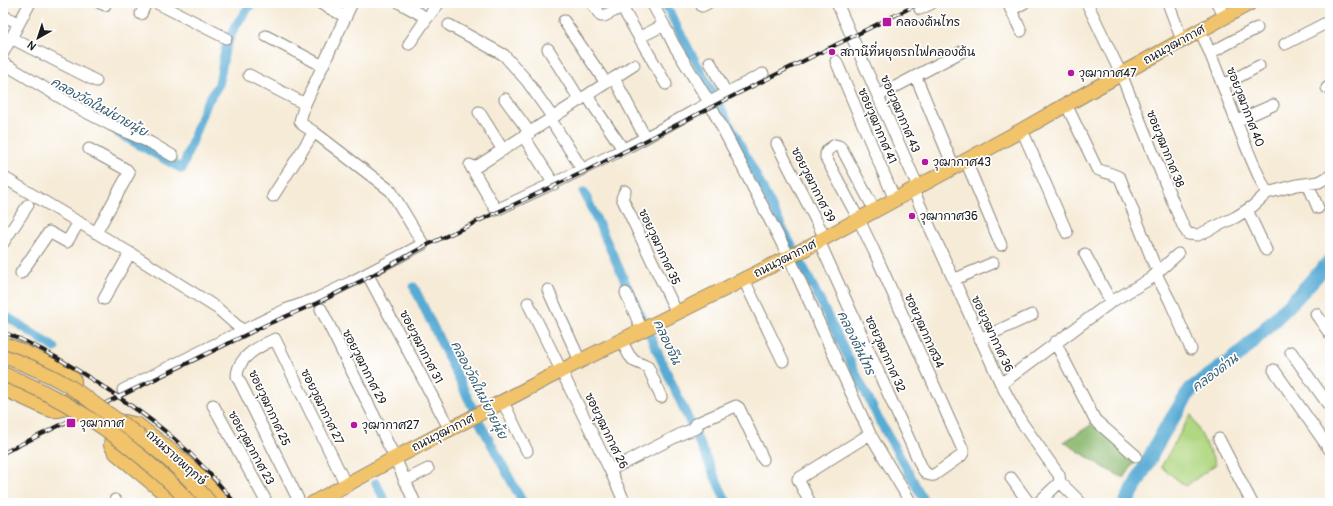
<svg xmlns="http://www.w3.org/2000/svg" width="1333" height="506" font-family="Pangolin,'Playpen Sans Thai',sans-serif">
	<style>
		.green { fill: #b0d781; stroke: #667a4e }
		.forest { fill: #8cb86f; stroke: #546a46 }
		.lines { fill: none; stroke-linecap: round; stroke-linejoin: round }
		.canal { stroke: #59abd4; stroke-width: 9 }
		.river { stroke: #59abd4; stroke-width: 15 }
		.minor-casing { stroke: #89847a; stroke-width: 13 }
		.major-casing { stroke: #89847a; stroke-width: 16 }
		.minor { stroke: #fff; stroke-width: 11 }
		.major { stroke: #f1c36a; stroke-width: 14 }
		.rail-casing { stroke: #1c1c1c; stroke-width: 4 }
		.rail { stroke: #fff; stroke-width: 2.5; stroke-dasharray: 8; stroke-linecap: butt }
		.major-bridge-casing { stroke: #89847a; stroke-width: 16; stroke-linecap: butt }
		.major-bridge { stroke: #f1c36a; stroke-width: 14 }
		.poi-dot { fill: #b5179e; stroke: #fff; stroke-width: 1.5 }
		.labels { text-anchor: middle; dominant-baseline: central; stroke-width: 3.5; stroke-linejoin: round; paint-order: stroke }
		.poi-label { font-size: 12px; fill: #1c1c1c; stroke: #fff; text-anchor: start }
		.street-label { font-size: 12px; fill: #1c1c1c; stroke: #fff }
		.water-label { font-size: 13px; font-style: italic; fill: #375c6f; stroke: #fff }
	</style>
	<rect width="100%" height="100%" fill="#fff"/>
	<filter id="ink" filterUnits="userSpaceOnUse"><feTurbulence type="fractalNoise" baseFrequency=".025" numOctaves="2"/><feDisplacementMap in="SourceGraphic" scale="8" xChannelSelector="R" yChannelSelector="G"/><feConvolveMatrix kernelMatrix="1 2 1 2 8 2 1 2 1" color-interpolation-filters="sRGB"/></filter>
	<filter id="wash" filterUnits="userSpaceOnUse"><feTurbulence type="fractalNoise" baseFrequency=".012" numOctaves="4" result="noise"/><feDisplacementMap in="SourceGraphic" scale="16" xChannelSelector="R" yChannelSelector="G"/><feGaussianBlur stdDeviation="0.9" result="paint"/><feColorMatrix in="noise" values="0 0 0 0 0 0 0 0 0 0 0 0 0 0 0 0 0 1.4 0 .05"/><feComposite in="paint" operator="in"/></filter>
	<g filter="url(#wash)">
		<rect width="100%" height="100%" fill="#f6ebd7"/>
		<path class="green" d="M1191,414L1216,464L1186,486L1161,467Z"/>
		<path class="forest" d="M1094,423L1139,456L1124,478L1108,470L1064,442Z"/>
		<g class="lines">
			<path class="canal" d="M665,3C689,52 717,99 742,148C764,189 783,232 806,272L880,422L907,469L925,503
				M118,133L182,169L205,106L219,84L225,50L235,26L252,3
				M584,192L727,503
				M414,287L481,425L523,503
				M3,314L55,348
				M376,483L386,503"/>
			<path class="river" d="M1126,503L1163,433L1191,389L1239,355L1296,298L1330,261"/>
		</g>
	</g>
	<g filter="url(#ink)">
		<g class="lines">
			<g class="minor-casing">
				<path id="minor" d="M100,3L105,5
					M157,3L226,38
					M320,3L346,17
					M400,3L427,18L409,44
					M592,3L601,16H604L620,8L623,9L666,84
					M652,3L664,25
					M837,3L918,187
					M1008,3L1021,31
					M1087,3L1121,74L1177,212L1184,228L1188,234L1198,235L1236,217L1253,206L1267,193L1297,185L1319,182L1330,176
					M1168,3L1182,40
					M1217,3L1225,17
					M702,6L708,3
					M920,9L932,3
					M1011,10L1024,3
					M141,14L146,3
					M3,16L19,23
					M427,18L439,3
					M564,21L606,83L614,78L645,137
					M449,25L504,55L527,81L553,118
					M1200,30C1225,84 1240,141 1267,193
					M266,36L323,66
					M640,37L664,25L674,45L709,102L789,257L870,434L911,503
					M11,38L96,81
					M1285,44L1330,21
					M548,49L580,100
					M3,53L30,3
					M1210,53L1257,28
					M836,61L895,200
					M710,62L726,93
					M3,63L78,108L111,125L151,143L173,156
					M249,75L305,104
					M916,77L954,168
					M614,78L634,65
					M1223,85L1259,66
					M1327,88L1330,86
					M587,96L623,149
					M878,96L963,51
					M505,99L530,133
					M1066,104L1097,169C1105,173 1113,173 1120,178L1154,264
					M479,112L503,150
					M551,120L582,169
					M1237,121L1273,105
					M1022,130L1067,233
					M524,137L554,184
					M777,144L825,238
					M89,149L127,170L129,173L96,233
					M966,161L1001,245
					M470,165L496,210C538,191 580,171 622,150C669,126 715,98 763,74
					M473,169L606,83
					M3,177L130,253L217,308L243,331
					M1308,184L1318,208
					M913,190L1001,384L1022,423L1059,475L1060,482
					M625,191L622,198L677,313
					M273,196L314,132
					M1247,210L1266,250
					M819,241L922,468C925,473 928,476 934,475L961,456L963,453V450L874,251L859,220L826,158C825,150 829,149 835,145L839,146L842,149L875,211
					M3,243L28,205
					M1085,254L1111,302
					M21,273L49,232L67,242L79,222
					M1156,274L1170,301L1191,349
					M369,277L450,430
					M744,280L783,361
					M953,280L993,263
					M548,290L580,361
					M626,293L642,330
					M104,299L130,253
					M528,303L610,470L625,503
					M321,309L395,458L415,503
					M1316,314L1330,334
					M980,339L1032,315
					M621,340L629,355L634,361L648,367L661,397
					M1055,342L1095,420L1136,456
					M1291,352L1330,407
					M1274,370L1330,450
					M1001,384L1111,302L1150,279L1178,254
					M123,390L244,330L285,310L316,299L351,282L423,244L391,191L314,132L303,125L300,121L305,104L352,3
					M503,402L527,451
					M213,405L267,503
					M1219,439L1252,503
					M610,470L683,433L697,428L695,424L736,406L739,408L763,459
					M1011,478L1029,503
					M404,481L428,469
					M1060,482L1081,503
					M115,500L117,503
					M300,503L237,376C238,356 260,346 275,339L346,485
					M810,503L798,479L870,434
					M1038,503L1060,482"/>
			</g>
			<g class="major-casing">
				<path id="major" d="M3,344L17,349L43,361L68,373L74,380C75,394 70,412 52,410C46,409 40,405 35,403C24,398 14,393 3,389
					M173,503L162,491L116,453L111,445C112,432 114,429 125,422L138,425L176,455L196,473L223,503
					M313,503L395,458L580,361L799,252L1022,130L1092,90L1250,3"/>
			</g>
			<use href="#minor" class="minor"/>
			<use href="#major" class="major"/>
			<g class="rail-casing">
				<path id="rail" d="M3,332C40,346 72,366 105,388C123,400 142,413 160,427C188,449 212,475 235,503
					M3,453L268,324L317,303L369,277L425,246L588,170L737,94L920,3"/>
			</g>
			<use href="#rail" class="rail"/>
			<g class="major-bridge-casing">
				<path id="major-bridge" d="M3,356C25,364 47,373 67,385C81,393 94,404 107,413C145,439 181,467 210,503
					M3,374C61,396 116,433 162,475C172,484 181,493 190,503"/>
			</g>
			<use href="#major-bridge" class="major-bridge"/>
		</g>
	</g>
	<g class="poi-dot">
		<rect x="882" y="17" width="10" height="10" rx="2"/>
		<circle cx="832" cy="52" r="4"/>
		<circle cx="1071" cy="73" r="4"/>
		<circle cx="925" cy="162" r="4"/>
		<circle cx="912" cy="216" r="4"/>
		<rect x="66" y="418" width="10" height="10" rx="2"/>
		<circle cx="354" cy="425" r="4"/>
	</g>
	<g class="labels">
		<g class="poi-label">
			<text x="896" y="22">คลองต้นไทร</text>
			<text x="840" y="52">สถานีที่หยุดรถไฟคลองต้น</text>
			<text x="1079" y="73">วุฒากาศ47</text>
			<text x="933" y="162">วุฒากาศ43</text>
			<text x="920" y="216">วุฒากาศ36</text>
			<text x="80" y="423">วุฒากาศ</text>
			<text x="362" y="425">วุฒากาศ27</text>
		</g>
		<g class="street-label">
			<text transform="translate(1174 45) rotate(-29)">ถนนวุฒากาศ</text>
			<text transform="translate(1245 107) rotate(69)">ซอยวุฒากาศ 40</text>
			<text transform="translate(900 114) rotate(67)">ซอยวุฒากาศ 43</text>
			<text transform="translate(877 126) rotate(67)">ซอยวุฒากาศ 41</text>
			<text transform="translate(1165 149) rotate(68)">ซอยวุฒากาศ 38</text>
			<text transform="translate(813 185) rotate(63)">ซอยวุฒากาศ 39</text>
			<text transform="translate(659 247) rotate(65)">ซอยวุฒากาศ 35</text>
			<text transform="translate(785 259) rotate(-27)">ถนนวุฒากาศ</text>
			<text transform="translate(924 331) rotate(66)">ซอยวุฒากาศ34</text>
			<text transform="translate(992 334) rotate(65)">ซอยวุฒากาศ 36</text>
			<text transform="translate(421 347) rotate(63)">ซอยวุฒากาศ 31</text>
			<text transform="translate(885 354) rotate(66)">ซอยวุฒากาศ 32</text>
			<text transform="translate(364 367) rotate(63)">ซอยวุฒากาศ 29</text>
			<text transform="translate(322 407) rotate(64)">ซอยวุฒากาศ 27</text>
			<text transform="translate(269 408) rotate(65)">ซอยวุฒากาศ 25</text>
			<text transform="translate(606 431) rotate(64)">ซอยวุฒากาศ 26</text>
			<text transform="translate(443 433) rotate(-27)">ถนนวุฒากาศ</text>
			<text transform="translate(251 448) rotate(61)">ซอยวุฒากาศ 23</text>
			<text transform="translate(176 458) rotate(42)">ถนนราชพฤกษ์</text>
		</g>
		<g class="water-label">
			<text transform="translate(99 107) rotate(29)">คลองวัดใหม่ยายนุ้ย</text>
			<text transform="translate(667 342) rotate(65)">คลองจีน</text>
			<text transform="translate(856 343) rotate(64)">คลองต้นไทร</text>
			<text transform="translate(1215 373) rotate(-37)">คลองด่าน</text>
			<text transform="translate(479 390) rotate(63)">คลองวัดใหม่ยายนุ้ย</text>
		</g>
	</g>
	<rect width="1333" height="506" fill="none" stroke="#fff" stroke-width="16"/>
	<g transform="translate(38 38) rotate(219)" stroke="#ffffff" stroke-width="3" paint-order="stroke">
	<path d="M0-3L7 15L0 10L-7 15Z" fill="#1c1c1c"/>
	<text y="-6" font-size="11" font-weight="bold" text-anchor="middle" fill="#1c1c1c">N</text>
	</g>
</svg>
